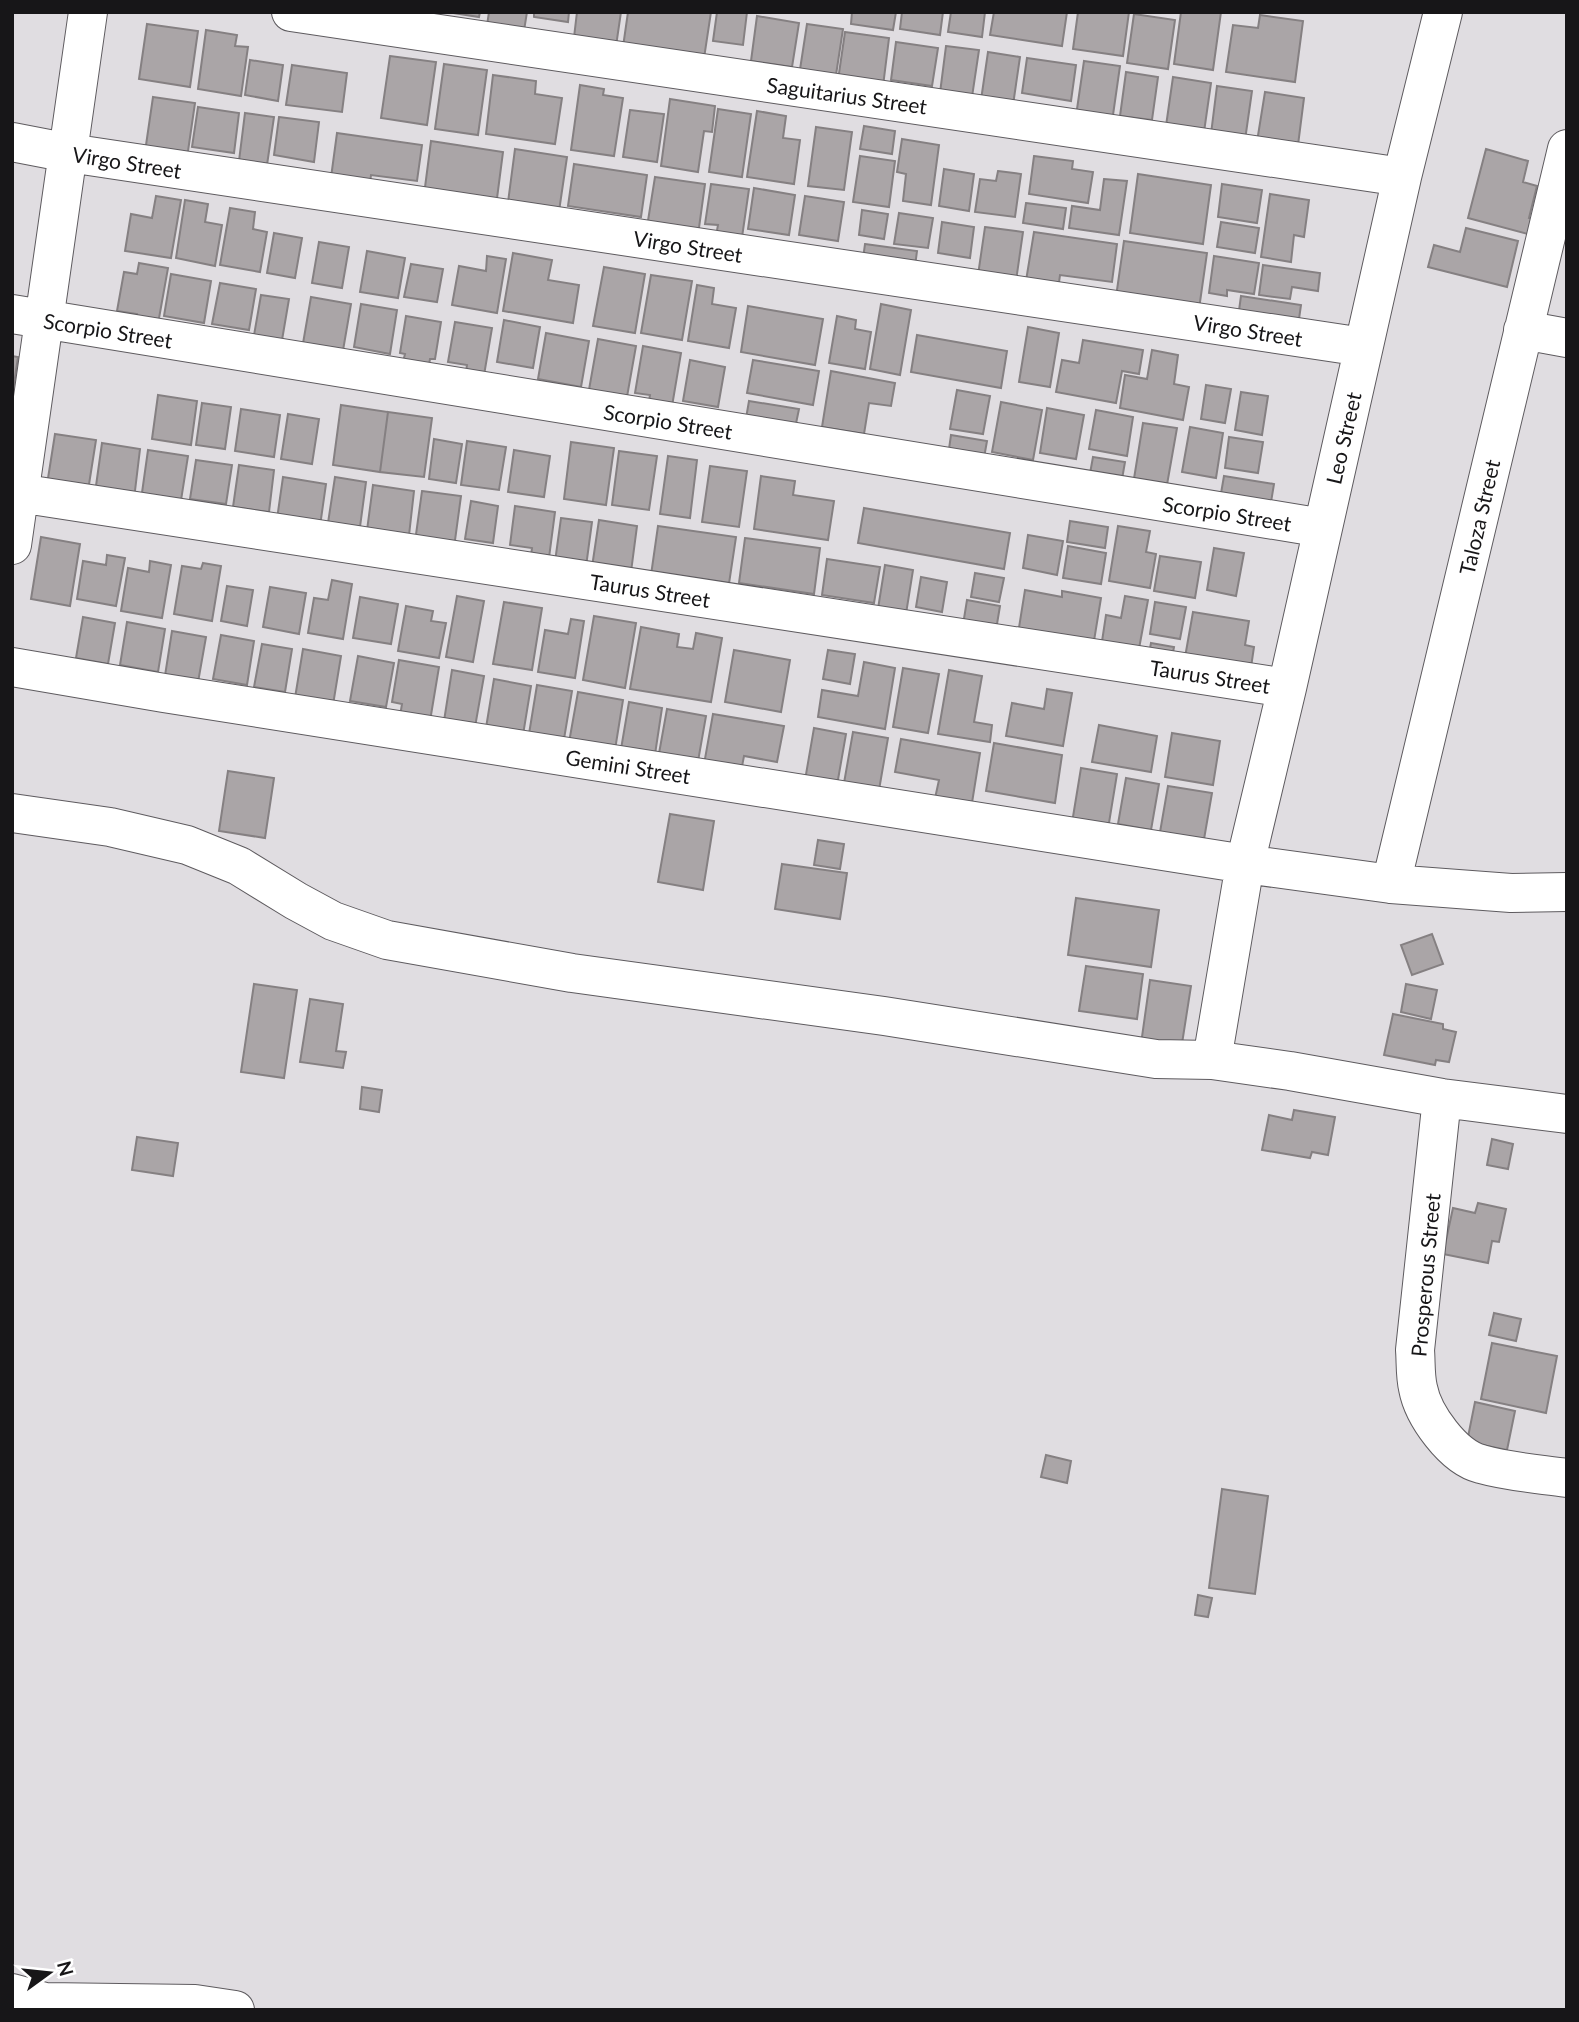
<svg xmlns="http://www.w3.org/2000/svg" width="1579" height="2022" font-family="Lato,sans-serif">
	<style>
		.building { fill: #aaa5a7; stroke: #858082; stroke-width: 2 }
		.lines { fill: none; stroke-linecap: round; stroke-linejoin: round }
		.minor-casing { stroke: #5e5b5f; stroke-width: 40 }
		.minor { stroke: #fff; stroke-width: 38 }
		.labels { text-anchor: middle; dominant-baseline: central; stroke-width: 7; stroke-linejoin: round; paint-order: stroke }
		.street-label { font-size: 21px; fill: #171618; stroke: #fff }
	</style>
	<rect width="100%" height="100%" fill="#e0dde1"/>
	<path class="building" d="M447,12H480L479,17Z
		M489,12H527L523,37L486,32Z
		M534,12H569L568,22L534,17Z
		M577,12H621L615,53L573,46Z
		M628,12H711L703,65L622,54Z
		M717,12H747L743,45L713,41Z
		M852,12H896L893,30L851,24Z
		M902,12H943L940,35L900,29Z
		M951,12H985L982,37L948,32Z
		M994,12H1067L1062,46L990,35Z
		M1078,12H1129L1123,56L1073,49Z
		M1181,12H1221L1213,70L1174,64Z
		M1134,14L1175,20L1168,69L1127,63Z
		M1260,15L1303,21L1295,82L1226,72L1233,25L1258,28Z
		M757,16L799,23L792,67L751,61Z
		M147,24L198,31L190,87L139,79Z
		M807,24L843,29L836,75L799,76Z
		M206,30L237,35L235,46L248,47L241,96L198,89Z
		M845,32L889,38L882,94L837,87Z
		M896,42L938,48L932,86L891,80Z
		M946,46L979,50L972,97L940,93Z
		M988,52L1020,57L1013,105L981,100Z
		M390,56L436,62L427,125L381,118Z
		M1027,58L1076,65L1071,101L1022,93Z
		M250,60L283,65L278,101L245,95Z
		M1084,61L1120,66L1112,122L1076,116Z
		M444,64L487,70L478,135L435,129Z
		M292,65L347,73L342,112L286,105Z
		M1126,72L1158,77L1152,120L1120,116Z
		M493,75L536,81L535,94L562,98L555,144L486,134Z
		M1173,77L1211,83L1203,139L1165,133Z
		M580,85L604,89L603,95L623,98L614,156L571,150Z
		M1217,86L1252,91L1244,147L1210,142Z
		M1265,92L1304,98L1297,153L1256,148Z
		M153,97L195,103L187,158L145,152Z
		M670,99L715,106L712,132L704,131L698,172L661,166Z
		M198,107L239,113L234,153L192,147Z
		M718,109L751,114L742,177L709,172Z
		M630,110L664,114L657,162L623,157Z
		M757,111L786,116L783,138L800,140L794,184L747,177Z
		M245,113L274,117L267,165L239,161Z
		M279,117L319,122L314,162L274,155Z
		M864,126L895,131L892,154L860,149Z
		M816,127L852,132L844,190L808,186Z
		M337,133L422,145L417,181L371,175L369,191L330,185Z
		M902,139L939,145L931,205L903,201L906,174L897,172Z
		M431,141L503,152L496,206L424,195Z
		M515,149L567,157L558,218L507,210Z
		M1486,149L1528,161L1523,182L1537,186L1529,218L1539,220L1535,236L1468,218Z
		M860,156L895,161L889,207L853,202Z
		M1034,156L1073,161L1072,169L1093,172L1088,203L1029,194Z
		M574,164L647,175L641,217L568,206Z
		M944,169L974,174L969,211L939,206Z
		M998,171L1021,174L1015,217L975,212L980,179L996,181Z
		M1138,174L1211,185L1203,244L1130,233Z
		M655,177L705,184L698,235L647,227Z
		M1104,179L1127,181L1119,235L1069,228L1072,206L1100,210Z
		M711,184L749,189L740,251L714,247L718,225L705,224Z
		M1222,184L1262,190L1257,223L1218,217Z
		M754,188L795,195L789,235L748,229Z
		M1270,194L1309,200L1304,237L1294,235L1291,262L1261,257Z
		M156,196L181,200L171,258L125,251L131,214L152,218Z
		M805,196L844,202L838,241L799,235Z
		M185,200L208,204L205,222L222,225L215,266L176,258Z
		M1026,203L1066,208L1063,229L1023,223Z
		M230,208L255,212L253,229L267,232L260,272L220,265Z
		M862,210L888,214L884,239L859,235Z
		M899,213L933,218L928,248L894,244Z
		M942,222L974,227L970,258L938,253Z
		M1221,222L1259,228L1255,253L1217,247Z
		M985,227L1023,232L1015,288L977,282Z
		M1466,228L1518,241L1507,287L1428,267L1434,245L1460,252Z
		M1034,232L1117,244L1112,282L1060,275L1057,297L1024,293Z
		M274,233L302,238L295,278L267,273Z
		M1124,241L1207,253L1199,309L1116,297Z
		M319,242L349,247L342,288L312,283Z
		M865,244L917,251L914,274L862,266Z
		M367,251L405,258L398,298L360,292Z
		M513,253L552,260L548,280L579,285L573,323L503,311Z
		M487,256L506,259L497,313L452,305L459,266L486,271Z
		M1214,256L1259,263L1254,294L1227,290V296L1209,293Z
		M139,263L168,268L156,335L135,332L137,314L117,311L124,272L137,274Z
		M411,264L443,269L437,302L404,297Z
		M1263,265L1320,273L1318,291L1292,287L1290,299L1259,295Z
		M604,267L645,274L635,333L593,326Z
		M171,274L211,281L204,323L164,316Z
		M651,275L692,281L682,340L641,333Z
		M220,283L256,289L249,330L212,324Z
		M697,285L714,288L712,304L736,308L729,348L688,341Z
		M261,295L289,299L281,346L253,341Z
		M1241,296L1301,305L1297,333L1237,325Z
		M311,297L351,304L341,362L301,355Z
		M361,304L397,310L390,354L354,347Z
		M881,304L911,310L900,375L870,369Z
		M748,306L823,319L815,365L741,352Z
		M406,316L441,322L435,359H430L428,370L402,366L405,354L400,353Z
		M837,316L856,320L855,329L871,332L865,369L829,363Z
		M504,320L540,327L533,368L497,362Z
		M455,322L492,328L483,381L465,378L467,365L448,362Z
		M1028,327L1059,333L1050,387L1019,382Z
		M546,333L589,341L581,387L538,379Z
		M917,335L1007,351L1001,388L911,372Z
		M598,339L636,346L625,408L587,401Z
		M1083,340L1143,350L1139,374L1122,371L1116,403L1056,392L1062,360L1079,363Z
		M643,346L681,353L670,418L647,413L650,395L635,393Z
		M1152,350L1178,355L1174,384L1189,387L1183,420L1120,408L1125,375L1147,379Z
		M12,356L18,357L12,398Z
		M690,360L725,367L718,407L683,401Z
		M753,360L819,371L813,405L747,393Z
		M831,371L895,383L891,406L869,403L864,434L822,427Z
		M1206,385L1231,389L1225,423L1201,419Z
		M957,390L990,396L983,434L950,429Z
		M1241,392L1268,396L1262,435L1235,430Z
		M158,395L197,401L191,445L152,439Z
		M749,401L799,409L793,438L744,430Z
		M1001,402L1042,410L1033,460L992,452Z
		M202,403L231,407L225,449L196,445Z
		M341,405L388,412L380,472L333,465Z
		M1047,408L1084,415L1076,459L1040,453Z
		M241,409L280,415L274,457L235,451Z
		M1096,410L1133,417L1127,456L1089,449Z
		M388,412L432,418L424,477L380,472Z
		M288,414L319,419L312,464L281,459Z
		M1143,423L1177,428L1165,496L1132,491Z
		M1190,427L1223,433L1216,478L1182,472Z
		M55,434L96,440L87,497L46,491Z
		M951,435L987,441L982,469L947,463Z
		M1229,437L1263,442L1258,473L1225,468Z
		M434,439L462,444L456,483L429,479Z
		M467,441L506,447L499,490L461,485Z
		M571,442L614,448L606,505L564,499Z
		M102,443L140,449L134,499L95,493Z
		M148,450L188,456L179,513L140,507Z
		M514,450L550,456L544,497L508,492Z
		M619,451L657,456L649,510L612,505Z
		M668,456L697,460L690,518L660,514Z
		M1093,457L1125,462L1121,485L1089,479Z
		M196,460L232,465L226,504L190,499Z
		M239,465L274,470L269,512L233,507Z
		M710,466L747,471L739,527L702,522Z
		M761,476L795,481L793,495L834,501L828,540L754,529Z
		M1224,476L1274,484L1269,514L1219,505Z
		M283,477L326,484L320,526L277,519Z
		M335,477L366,482L360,527L328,523Z
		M373,485L414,491L408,544L366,538Z
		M422,491L461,496L453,555L414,549Z
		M471,501L498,506L493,543L465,539Z
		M515,506L555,512L547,573L529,571L532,548L510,545Z
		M864,508L1010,533L1004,569L858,543Z
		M561,518L592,522L585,574L554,569Z
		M599,520L637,526L631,572L592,567Z
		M1070,521L1108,527L1105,548L1067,542Z
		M658,526L736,537L727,597L651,575Z
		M1118,526L1150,531L1146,552L1156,554L1150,588L1109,581Z
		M1028,535L1063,541L1057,575L1023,568Z
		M41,537L80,544L70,606L31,599Z
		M745,538L820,548L814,594L739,583Z
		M1068,546L1106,553L1101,584L1063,578Z
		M1214,548L1244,553L1236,596L1207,590Z
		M107,555L125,558L116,606L77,599L83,561L106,565Z
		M1160,556L1201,562L1195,598L1154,591Z
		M827,559L880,567L874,603L822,595Z
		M150,561L171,565L162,618L121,611L128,568L149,572Z
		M203,563L221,566L212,621L174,614L182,566L201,569Z
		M885,565L913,570L905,620L877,615Z
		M975,573L1004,578L999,602L971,597Z
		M921,577L947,582L942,612L916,607Z
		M332,580L352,584L343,639L308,633L314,598L328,600Z
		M227,586L253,590L247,626L221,621Z
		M270,587L306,593L299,634L263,627Z
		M1025,590L1062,597V591L1101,598L1092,653L1017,640Z
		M457,596L484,601L473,662L446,657Z
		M1125,596L1148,600L1138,654L1101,648L1106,615L1121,618Z
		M360,597L398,604L391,644L353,638Z
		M967,600L1000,606L995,636L962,631Z
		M504,602L542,608L532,670L493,664Z
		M1155,602L1186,607L1180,639L1150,634Z
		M406,606L433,611L431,621L446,623L439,658L398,651Z
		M1193,612L1249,621L1245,645L1254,647L1250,674L1184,663Z
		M594,616L636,623L625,688L583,680Z
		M83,617L115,623L108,664L76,658Z
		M571,619L584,621L575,678L538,672L545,630L568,634Z
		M127,622L165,629L158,672L120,665Z
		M641,627L679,634L677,647L693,649L696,633L722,638L711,702L630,689Z
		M172,631L206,637L197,688L164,682Z
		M221,635L254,641L247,685L213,679Z
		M1151,643L1174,647L1170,668L1147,664Z
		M262,644L292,649L285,692L254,687Z
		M303,649L341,656L332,711L294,704Z
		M734,650L790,660L781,712L725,702Z
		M828,650L855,654L850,684L823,679Z
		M358,656L394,663L386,707L350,701Z
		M399,660L439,667L429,727L399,722L402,704L392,702Z
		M864,662L895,668L885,729L818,717L822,690L858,696Z
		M903,668L939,674L928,733L893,727Z
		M452,670L484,676L475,727L444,721Z
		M949,670L982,676L974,722L992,725L990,742L938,734Z
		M494,679L531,686L522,741L485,734Z
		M537,685L572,691L564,739L529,734Z
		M1047,689L1072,693L1063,746L1006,736L1012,703L1044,709Z
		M578,692L623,700L614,756L568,748Z
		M629,702L662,708L654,761L620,755Z
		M667,709L706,716L697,767L658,759Z
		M713,714L784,726L777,762L744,756L740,777L703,770Z
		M1099,725L1157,736L1151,772L1092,762Z
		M814,728L846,734L836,791L804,786Z
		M853,732L888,738L879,790L844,783Z
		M1172,733L1220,741L1213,785L1165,777Z
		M901,739L980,753L971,809L934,803L939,780L895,772Z
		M994,743L1062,755L1055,803L986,791Z
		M1081,768L1117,774L1107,835L1071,829Z
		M228,771L274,778L265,838L219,831Z
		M1126,778L1159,784L1151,830L1118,824Z
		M1168,786L1212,793L1203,845L1159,838Z
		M670,814L714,821L703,890L658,882Z
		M818,840L844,844L840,869L814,865Z
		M782,864L847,873L840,919L775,909Z
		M1076,898L1159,910L1151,967L1068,955Z
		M1432,934L1443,964L1412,975L1401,945Z
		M1086,966L1143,974L1137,1019L1079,1011Z
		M1150,980L1191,986L1181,1050L1141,1044Z
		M254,984L297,990L284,1078L241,1072Z
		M1406,984L1437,990L1431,1019L1401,1012Z
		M310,999L343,1004L336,1051L346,1052L343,1068L300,1062Z
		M1393,1014L1443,1024V1029L1456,1032L1449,1062L1436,1060L1435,1065L1384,1055Z
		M362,1087L382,1090L379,1112L360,1109Z
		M1294,1110L1335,1117L1328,1155L1312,1152L1310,1158L1262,1150L1269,1115L1292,1120Z
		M137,1137L178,1143L173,1176L132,1170Z
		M1492,1139L1513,1144L1508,1169L1487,1165Z
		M1478,1203L1506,1209L1499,1242L1492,1241L1488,1263L1443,1254L1453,1208L1475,1213Z
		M1494,1313L1521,1319L1516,1341L1489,1335Z
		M1492,1343L1557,1356L1546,1413L1481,1399Z
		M1475,1402L1515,1411L1507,1450L1467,1442Z
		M1046,1455L1071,1461L1067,1483L1041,1477Z
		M1222,1489L1268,1496L1255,1594L1209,1588Z
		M1198,1595L1212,1598L1208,1617L1195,1615Z"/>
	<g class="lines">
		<g class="minor-casing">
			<path id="minor" d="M291,12L1402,177
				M1443,12L1402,177L1287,688L1245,864L1212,1060L1290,1071L1442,1098L1567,1114
				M12,142L69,153L1363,347
				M12,314L1323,528
				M1523,330L1567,338
				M12,492L1287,688
				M12,545L88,12
				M12,667L164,693L1245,864L1391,884L1511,893L1567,892
				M12,813L110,827L187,845L239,866L296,901L333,921L387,940L572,973L884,1016L1156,1059L1212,1060
				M1391,884L1567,149
				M1442,1098L1415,1350C1416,1362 1415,1375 1418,1388C1423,1415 1453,1457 1481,1464C1509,1472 1539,1474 1567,1478
				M12,1993L45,2002L195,2004L235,2010"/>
		</g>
		<use href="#minor" class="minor"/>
	</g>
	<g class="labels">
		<g class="street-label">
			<text transform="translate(847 95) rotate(8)">Saguitarius Street</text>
			<text transform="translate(127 162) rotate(9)">Virgo Street</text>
			<text transform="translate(688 246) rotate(9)">Virgo Street</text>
			<text transform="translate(108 330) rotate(9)">Scorpio Street</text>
			<text transform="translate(1248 330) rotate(9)">Virgo Street</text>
			<text transform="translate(668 421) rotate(9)">Scorpio Street</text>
			<text transform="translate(1343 438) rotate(-77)">Leo Street</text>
			<text transform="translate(1227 513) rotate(9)">Scorpio Street</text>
			<text transform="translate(1479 517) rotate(-77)">Taloza Street</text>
			<text transform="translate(650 590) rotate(9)">Taurus Street</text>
			<text transform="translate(1210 676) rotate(9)">Taurus Street</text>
			<text transform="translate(628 766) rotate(9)">Gemini Street</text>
			<text transform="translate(1425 1275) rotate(-85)">Prosperous Street</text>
		</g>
	</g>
	<rect width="1579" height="2022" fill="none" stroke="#171618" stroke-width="28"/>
	<g transform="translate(49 1973) rotate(75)" stroke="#ffffff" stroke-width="5" paint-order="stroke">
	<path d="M0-5L12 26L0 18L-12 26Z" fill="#171618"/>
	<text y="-10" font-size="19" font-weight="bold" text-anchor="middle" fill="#171618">N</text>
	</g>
</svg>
